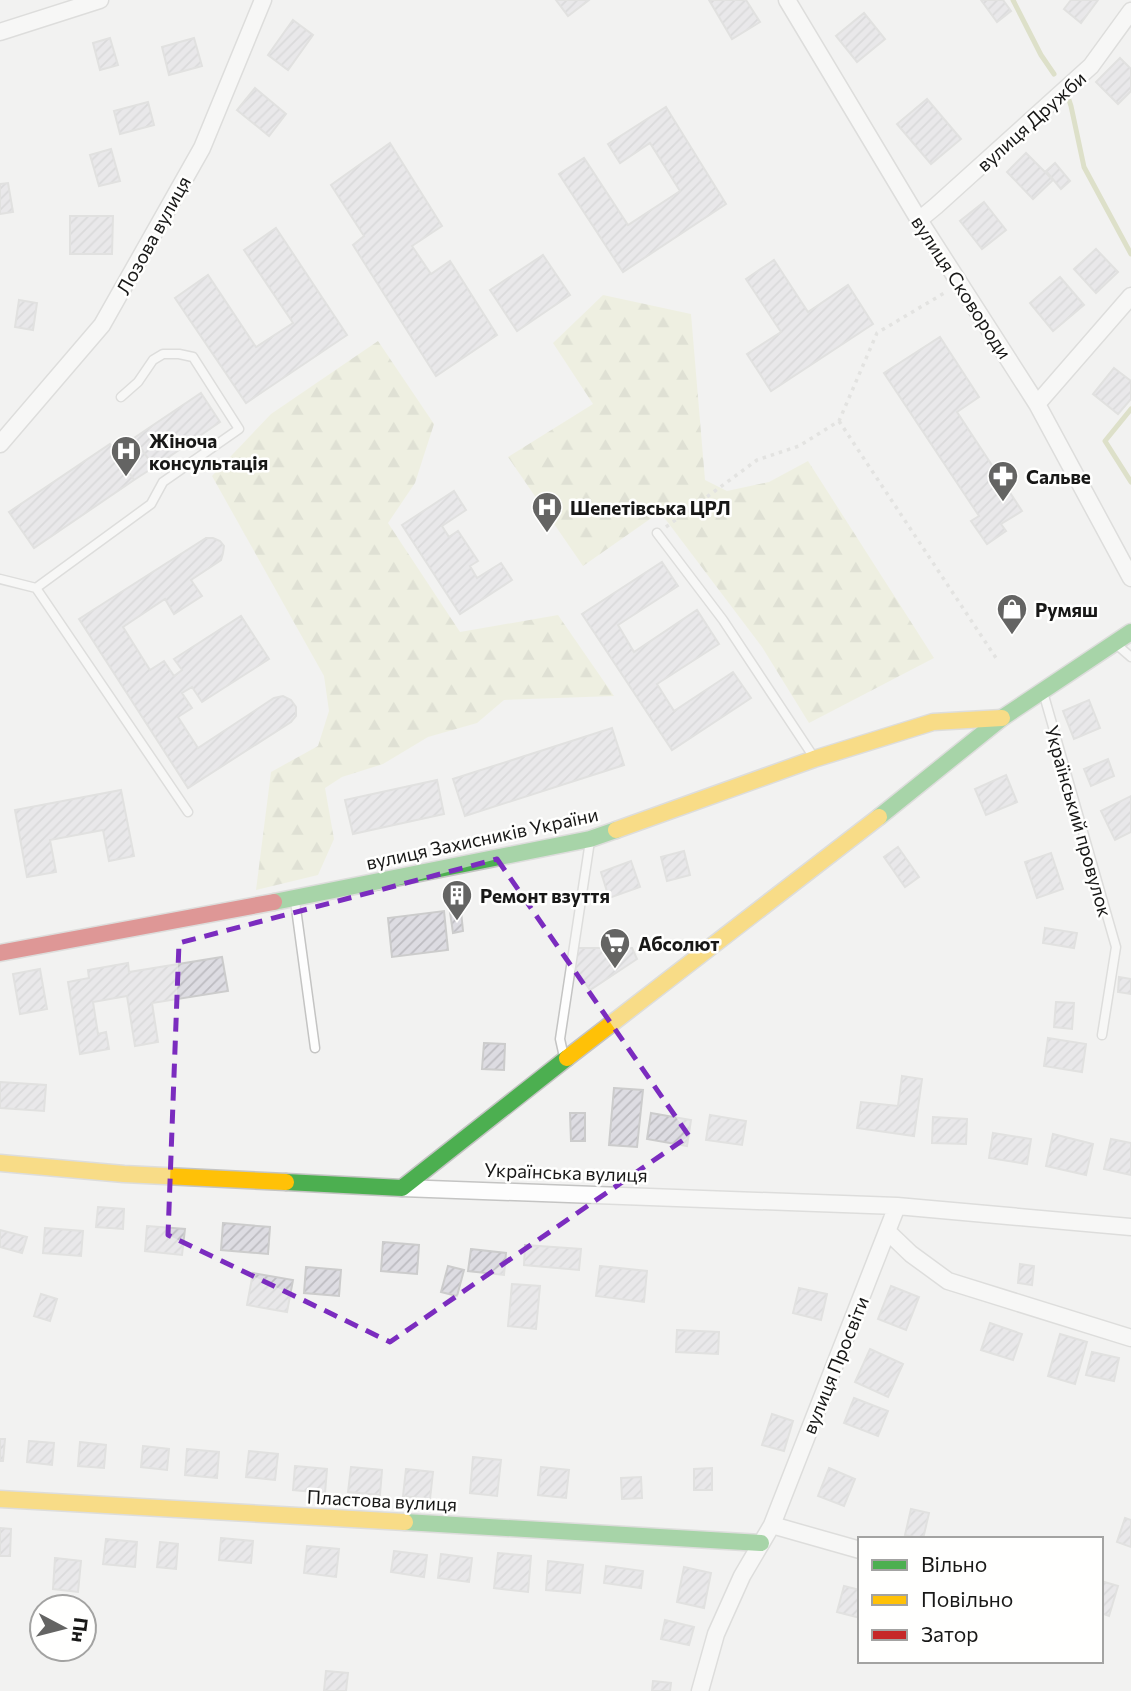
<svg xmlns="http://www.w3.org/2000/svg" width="1131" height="1691" font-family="Commissioner,sans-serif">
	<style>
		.forest { fill: url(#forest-firs) }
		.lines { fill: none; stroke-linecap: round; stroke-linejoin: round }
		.stream { stroke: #c4c99a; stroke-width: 5 }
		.building { fill: url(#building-hatch); stroke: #ccc; stroke-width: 2 }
		.lane-casing { stroke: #c4c4c3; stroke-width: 11 }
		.street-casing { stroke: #c4c4c3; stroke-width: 19 }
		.fast-casing { stroke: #c4c4c3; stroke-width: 19 }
		.slow-casing { stroke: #c4c4c3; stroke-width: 19 }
		.jam-casing { stroke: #c4c4c3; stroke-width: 19 }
		.path { stroke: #d0d0cf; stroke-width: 3.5; stroke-dasharray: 3.5 5; stroke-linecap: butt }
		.lane { stroke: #fdfdfd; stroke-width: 8 }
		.street { stroke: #fdfdfd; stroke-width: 16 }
		.fast { stroke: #4caf50; stroke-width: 16 }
		.slow { stroke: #ffc107; stroke-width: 16 }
		.jam { stroke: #c62828; stroke-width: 16 }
		.marked { fill: none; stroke: #7b2cbf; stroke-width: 5; stroke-dasharray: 14 9; stroke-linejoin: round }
		.labels { text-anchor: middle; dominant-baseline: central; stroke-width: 5; stroke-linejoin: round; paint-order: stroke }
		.street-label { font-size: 19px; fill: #181817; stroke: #fffffe }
		.poi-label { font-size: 19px; font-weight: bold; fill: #181817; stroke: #fffffe; text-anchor: start }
	</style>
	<defs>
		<pattern id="forest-firs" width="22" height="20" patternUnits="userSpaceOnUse" patternTransform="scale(1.75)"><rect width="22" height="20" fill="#e9eccf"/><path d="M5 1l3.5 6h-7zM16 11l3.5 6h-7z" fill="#c7cab1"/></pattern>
		<pattern id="building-hatch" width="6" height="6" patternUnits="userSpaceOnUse" patternTransform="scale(1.75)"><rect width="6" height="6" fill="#dddce2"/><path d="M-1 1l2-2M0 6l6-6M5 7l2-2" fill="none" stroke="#bdbcc1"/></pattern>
	</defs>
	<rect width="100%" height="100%" fill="#f2f2f1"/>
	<path class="forest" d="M603,295L691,314L705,480L727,491L769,482L808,461L934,658L809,723L762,647L660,512L583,566L508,457L593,404L553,343Z
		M378,341L434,424L415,483L388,523L460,632L558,615L614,696L504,700L477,723L428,737L383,764L342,777L325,788L334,839L318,875L256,890L271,772L318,746L329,711L324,676L212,476L271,414Z"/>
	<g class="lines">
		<path class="stream" d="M1013,0L1041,55L1054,74
			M1068,97L1071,106L1084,167L1131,254
			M1131,409L1105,441L1131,482"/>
	</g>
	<path class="building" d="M556,0H589L568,16Z
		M709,0H746L760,22L732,39Z
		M981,0H1003L1011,11L997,22Z
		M1071,0H1098L1081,23L1064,9Z
		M864,13L885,39L857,62L836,36Z
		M293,20L313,35L288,70L268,55Z
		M110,38L118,65L100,70L93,43Z
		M194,38L202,66L169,75L162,47Z
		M1120,58L1131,69V91L1118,104L1096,82Z
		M255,88L286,114L269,136L237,110Z
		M927,99L961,139L931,164L897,124Z
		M148,102L154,125L120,134L114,111Z
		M666,107L726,204L623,272L559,174L584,158L628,225L680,191L650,143L620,163L608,144Z
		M390,143L442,226L412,246L431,274L450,261L497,335L436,376L353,245L364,236L331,185Z
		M111,149L120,181L99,186L90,155Z
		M1026,153L1053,180L1033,199L1007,172Z
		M1055,163L1070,181L1061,189L1046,171Z
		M8,183L13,212L0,214V184Z
		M984,202L1006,230L982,249L960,221Z
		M70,216H113L112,254H70Z
		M276,228L347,335L246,403L175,298L208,275L256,347L293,323L244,250Z
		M1096,249L1118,272L1096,293L1074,269Z
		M543,255L570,295L517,331L490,290Z
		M774,260L808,312L848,285L873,324L771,391L747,354L781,332L746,279Z
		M1060,277L1084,305L1053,331L1030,303Z
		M19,300L37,303L33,330L15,327Z
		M940,337L979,397L957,412L1022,511L1001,524L1006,531L987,544L971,521L979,516L884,373Z
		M1114,368L1131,381V399L1118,414L1093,394Z
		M201,393L220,422L154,467L134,438Z
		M134,438L154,467L134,480L115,452Z
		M110,444L134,480L34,548L9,512Z
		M454,491L466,510L442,526L449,537L458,531L478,561L470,566L477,578L501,563L512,580L460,614L402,525Z
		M206,538H213L220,541L224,546L223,553L221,560L191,580L202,596L174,614L165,599L123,627L150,670L164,661L174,676L182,670L174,659L241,616L269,659L202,702L192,687L182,693L192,708L178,717L198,748L274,698L283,696L291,700L296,707V716L291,722L188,788L79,619Z
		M662,562L678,586L618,625L634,652L697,610L719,644L657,684L674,711L733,672L751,698L672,750L582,614Z
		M1089,700L1100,728L1074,739L1063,711Z
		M612,728L624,765L465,816L453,779Z
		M1108,759L1114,776L1091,786L1084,769Z
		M1006,775L1017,802L986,815L975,789Z
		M437,780L444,814L353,834L345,800Z
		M121,790L134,856L109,861L103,830L50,840L56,872L27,877L15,810Z
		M1131,796V832L1115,840L1101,811Z
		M898,847L919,877L905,887L884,857Z
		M684,851L690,875L667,881L661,857Z
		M1051,853L1063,889L1037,898L1025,862Z
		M631,861L640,887L609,898L601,872Z
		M444,911L448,950L392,957L388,918Z
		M461,911L463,931L453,933L450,912Z
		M1045,928L1077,933L1074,948L1043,943Z
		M577,948H632L637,959L590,990L575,968Z
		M222,957L228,991L152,1003L158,1042L135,1046L127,996L93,1002L98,1034L106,1032L109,1049L80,1054L68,982L89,978L88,970L128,963L129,972Z
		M40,969L47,1009L20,1014L13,974Z
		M1119,977L1131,979V994L1118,992Z
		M1056,1002L1074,1003L1072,1029L1054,1027Z
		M1048,1038L1086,1044L1082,1072L1044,1066Z
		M484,1043L505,1044L504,1070L482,1069Z
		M902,1076L922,1079L914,1136L857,1128L861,1102L898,1106Z
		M0,1082L46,1085L44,1111L0,1108Z
		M614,1088L643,1090L637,1147L609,1145Z
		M570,1113H585V1141H571Z
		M651,1113L691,1120L687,1146L647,1139Z
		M710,1115L746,1121L742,1145L706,1140Z
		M933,1117L967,1119L966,1144L932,1143Z
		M993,1133L1031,1139L1027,1164L989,1158Z
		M1053,1134L1093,1144L1086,1175L1046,1166Z
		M1111,1139L1131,1143V1175L1104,1169Z
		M98,1207L124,1209L123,1229L96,1227Z
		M223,1223L270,1227L268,1254L221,1250Z
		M147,1226L185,1229L182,1255L145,1251Z
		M45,1228L83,1231L81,1256L43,1253Z
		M0,1230L27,1237L22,1253L0,1247Z
		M383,1242L419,1245L417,1274L381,1271Z
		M525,1245L581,1249L579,1270L524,1265Z
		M471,1249L506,1253L504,1275L468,1271Z
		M1020,1264L1034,1266L1032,1285L1018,1283Z
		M448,1266L464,1270L457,1296L441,1292Z
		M600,1266L647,1271L644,1302L596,1296Z
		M306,1267L341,1270L339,1296L304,1293Z
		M253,1273L293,1280L287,1312L247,1305Z
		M512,1284L540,1286L536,1329L508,1326Z
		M891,1286L919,1297L906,1330L878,1319Z
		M799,1288L827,1294L821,1320L793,1313Z
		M41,1294L57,1299L50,1321L34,1316Z
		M990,1323L1022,1334L1013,1360L981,1350Z
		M677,1330L719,1332L718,1354L676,1352Z
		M1060,1334L1087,1342L1075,1384L1048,1376Z
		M870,1349L903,1364L888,1397L855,1382Z
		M1092,1352L1119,1358L1114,1381L1086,1375Z
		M854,1398L888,1411L878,1436L844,1423Z
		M772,1414L793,1421L784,1451L762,1445Z
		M0,1439H5L3,1461H0Z
		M29,1441L54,1443L52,1465L27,1462Z
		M80,1442L106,1445L104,1468L78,1466Z
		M143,1446L169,1449L167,1470L141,1467Z
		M187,1449L219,1452L217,1478L185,1475Z
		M249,1451L278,1454L275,1480L246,1477Z
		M473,1457L501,1460L497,1496L470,1493Z
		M295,1466L327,1469L325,1493L293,1490Z
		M351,1467L382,1470L380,1495L348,1492Z
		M541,1467L569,1470L566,1498L538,1495Z
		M712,1468V1490H694V1469Z
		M829,1468L855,1479L844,1506L818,1496Z
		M406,1469L433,1472L430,1499L403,1496Z
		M641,1477L642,1498L622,1499L621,1478Z
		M911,1509L929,1513L923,1539L905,1535Z
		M1125,1518L1131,1520V1547L1117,1542Z
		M0,1528L11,1529L10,1556H0Z
		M221,1538L253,1541L251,1563L219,1560Z
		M106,1539L137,1542L135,1567L103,1564Z
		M160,1542L178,1544L176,1569L157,1567Z
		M307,1546L339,1549L336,1577L304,1573Z
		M394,1551L427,1555L424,1577L391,1572Z
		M498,1553L531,1556L528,1592L494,1588Z
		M441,1554L472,1558L469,1582L438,1578Z
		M55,1558L81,1561L78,1592L53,1589Z
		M548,1561L583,1565L580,1593L546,1590Z
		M606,1566L643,1571L641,1588L604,1583Z
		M684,1567L711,1573L704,1608L677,1602Z
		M1101,1581L1118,1586L1109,1616L1101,1613Z
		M844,1586L860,1590V1618L837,1612Z
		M665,1620L694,1627L689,1645L661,1639Z
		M326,1671L348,1673L346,1691H324Z
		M653,1681L671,1683L670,1691H652Z"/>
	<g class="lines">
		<g class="lane-casing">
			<path id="lane" d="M657,533L723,620L813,756
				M0,579L36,588L151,504L163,482L239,429L193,357L179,354H163L153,360L138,382L121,397
				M36,588L188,812
				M1116,644L1131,657
				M1043,692L1116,947L1102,1035
				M295,901L315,1048
				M564,1057L560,1039L590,841"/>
		</g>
		<g class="street-casing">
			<path id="street" d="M787,0L919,220L1037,404L1131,578
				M0,32L100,0
				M919,220L936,206L1091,66L1131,11
				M1037,404L1131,296
				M0,444L102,325L202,148L263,0
				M402,1188L897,1206L1131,1227
				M888,1232L911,1254L948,1281L1131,1338
				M772,1525L860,1550
				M700,1691L716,1634L742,1576L772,1525L897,1206"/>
		</g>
		<g class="fast-casing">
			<path id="fast" d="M879,817L1002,718L1131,632
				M274,902L590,839L616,830
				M286,1182L402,1188L567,1058
				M405,1522L761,1543"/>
		</g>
		<g class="slow-casing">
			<path id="slow" d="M616,830L814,759L933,722L1002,718
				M567,1058L879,817
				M0,1163L124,1174L286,1182
				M0,1499L405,1522"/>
		</g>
		<g class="jam-casing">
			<path id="jam" d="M0,953L274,902"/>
		</g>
		<path class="path" d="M839,421L998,661
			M666,527L757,460L799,446L839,421L877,333L946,292"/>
		<use href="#lane" class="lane"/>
		<use href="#street" class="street"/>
		<use href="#fast" class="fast"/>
		<use href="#slow" class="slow"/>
		<use href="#jam" class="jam"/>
	</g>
	<path d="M0 0H1131V1691H0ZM497,859L689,1136L390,1342L168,1235L179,943Z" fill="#f2f2f1" fill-opacity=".55" fill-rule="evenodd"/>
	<path class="marked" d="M497,859L689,1136L390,1342L168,1235L179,943Z"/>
	<defs>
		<g id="hospital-pin" transform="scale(1.575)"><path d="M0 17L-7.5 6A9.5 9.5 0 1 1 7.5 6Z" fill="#646463" stroke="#fffffe"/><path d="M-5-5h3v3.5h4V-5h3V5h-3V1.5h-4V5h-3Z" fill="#fff"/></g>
		<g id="pharmacy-pin" transform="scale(1.575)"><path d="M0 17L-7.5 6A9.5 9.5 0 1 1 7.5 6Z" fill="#646463" stroke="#fffffe"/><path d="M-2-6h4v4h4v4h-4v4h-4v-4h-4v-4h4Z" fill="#fff"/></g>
		<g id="shop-pin" transform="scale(1.575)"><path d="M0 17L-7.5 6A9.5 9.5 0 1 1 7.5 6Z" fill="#646463" stroke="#fffffe"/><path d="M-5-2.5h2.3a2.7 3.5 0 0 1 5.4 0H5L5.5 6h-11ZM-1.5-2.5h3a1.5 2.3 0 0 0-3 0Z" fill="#fff"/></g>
		<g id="building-pin" transform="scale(1.575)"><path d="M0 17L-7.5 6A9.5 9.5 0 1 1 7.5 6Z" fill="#646463" stroke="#fffffe"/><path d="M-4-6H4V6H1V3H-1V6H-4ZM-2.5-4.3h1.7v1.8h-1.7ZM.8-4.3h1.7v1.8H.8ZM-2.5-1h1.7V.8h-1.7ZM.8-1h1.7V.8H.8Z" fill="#fff"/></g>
		<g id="supermarket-pin" transform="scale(1.575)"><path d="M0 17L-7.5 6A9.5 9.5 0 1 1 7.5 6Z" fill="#646463" stroke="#fffffe"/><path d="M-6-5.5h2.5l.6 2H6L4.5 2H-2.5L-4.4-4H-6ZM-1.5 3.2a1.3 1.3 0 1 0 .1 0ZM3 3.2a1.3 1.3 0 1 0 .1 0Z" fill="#fff"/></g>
	</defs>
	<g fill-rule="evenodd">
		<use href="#hospital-pin" x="126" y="451"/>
		<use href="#pharmacy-pin" x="1003" y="476"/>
		<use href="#hospital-pin" x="547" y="507"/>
		<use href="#shop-pin" x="1012" y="609"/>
		<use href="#building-pin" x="457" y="895"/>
		<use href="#supermarket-pin" x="615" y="943"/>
	</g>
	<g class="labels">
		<g class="street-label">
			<text transform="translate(1031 121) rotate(-42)">вулиця Дружби</text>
			<text transform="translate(153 235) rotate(-61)">Лозова вулиця</text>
			<text transform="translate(962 287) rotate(57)">вулиця Сковороди</text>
			<text transform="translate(1079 821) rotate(74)">Український провулок</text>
			<text transform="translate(482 838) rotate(-12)">вулиця Захисників України</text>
			<text transform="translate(566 1172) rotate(2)">Українська вулиця</text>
			<text transform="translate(835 1365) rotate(-68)">вулиця Просвіти</text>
			<text transform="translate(382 1500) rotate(3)">Пластова вулиця</text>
		</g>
		<g class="poi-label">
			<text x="149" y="440">Жіноча<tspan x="149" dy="22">консультація</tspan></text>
			<text x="1026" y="476">Сальве</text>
			<text x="570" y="507">Шепетівська ЦРЛ</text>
			<text x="1035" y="609">Румяш</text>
			<text x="480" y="895">Ремонт взуття</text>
			<text x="638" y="943">Абсолют</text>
		</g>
	</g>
	<rect x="858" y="1537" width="245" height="126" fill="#fffffe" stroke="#a3a3a2" stroke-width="2"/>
	<rect x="872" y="1560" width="35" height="10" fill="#4caf50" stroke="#a3a3a2" stroke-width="2"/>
	<text x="921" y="1572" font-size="21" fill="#181817">Вільно</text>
	<rect x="872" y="1595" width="35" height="10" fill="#ffc107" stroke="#a3a3a2" stroke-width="2"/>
	<text x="921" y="1607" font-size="21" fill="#181817">Повільно</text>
	<rect x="872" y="1630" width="35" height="10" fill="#c62828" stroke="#a3a3a2" stroke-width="2"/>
	<text x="921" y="1642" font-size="21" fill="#181817">Затор</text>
	<g transform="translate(63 1628) rotate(97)"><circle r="33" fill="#fffffe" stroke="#a3a3a2" stroke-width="2"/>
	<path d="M0-5L12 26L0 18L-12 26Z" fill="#646463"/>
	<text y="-10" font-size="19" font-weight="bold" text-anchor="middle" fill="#181817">Пн</text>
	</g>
</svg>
